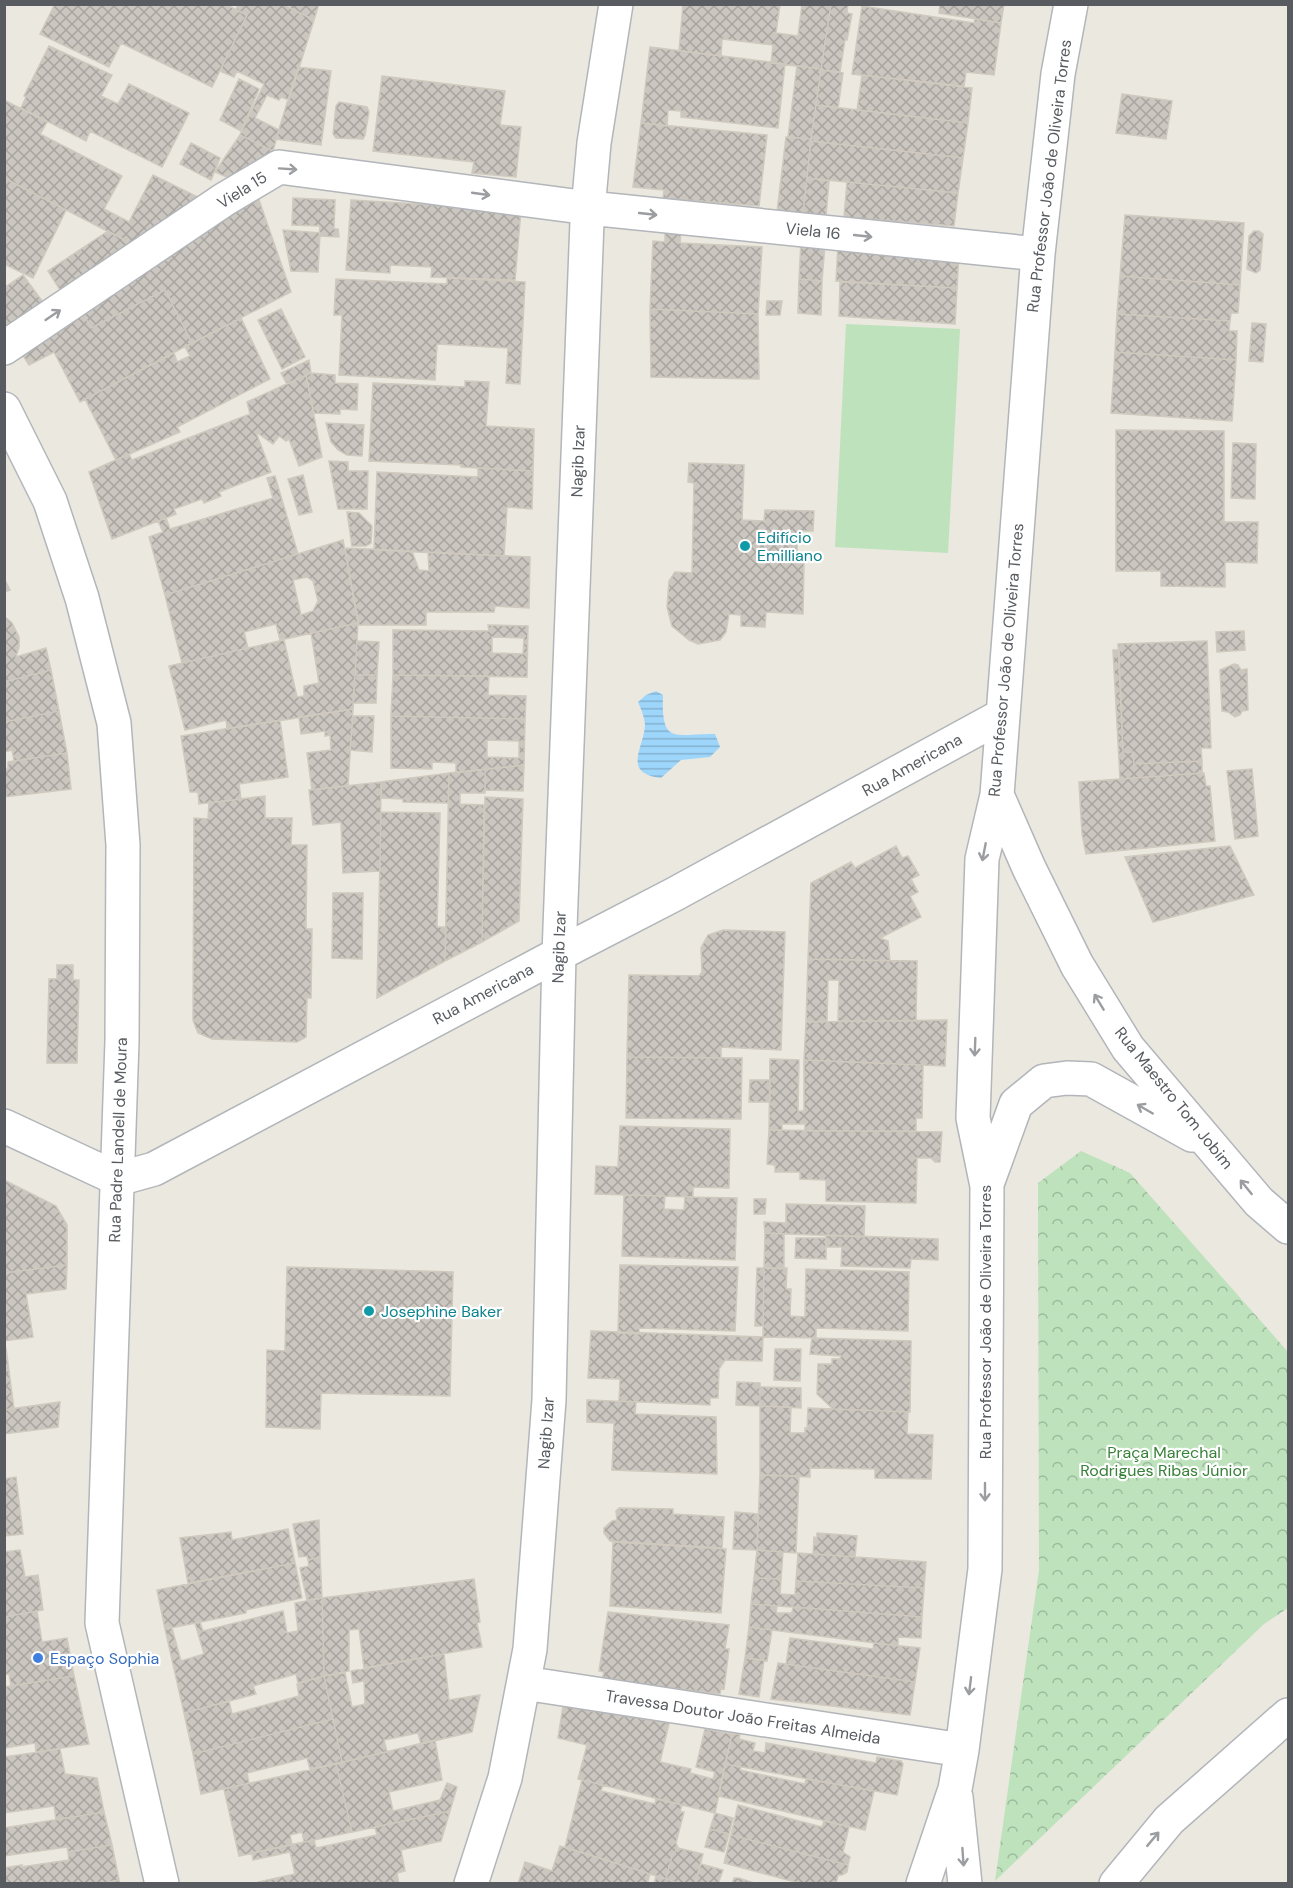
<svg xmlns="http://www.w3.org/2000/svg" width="1293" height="1888" font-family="'DM Sans',sans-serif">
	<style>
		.park { fill: url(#park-crowns) }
		.pitch { fill: #bde2bc }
		.water { fill: url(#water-rules) }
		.building { fill: url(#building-cross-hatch); stroke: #cfc9be; stroke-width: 1.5; fill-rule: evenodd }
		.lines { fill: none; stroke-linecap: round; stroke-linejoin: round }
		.minor-casing { stroke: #b2b6ba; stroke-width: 36 }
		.minor { stroke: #fff; stroke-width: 33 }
		.oneway { stroke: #9b9da0 }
		.culture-dot { fill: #0f9aa8; stroke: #fff; stroke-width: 2 }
		.shop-dot { fill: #3f7fe0; stroke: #fff; stroke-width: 2 }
		.labels { text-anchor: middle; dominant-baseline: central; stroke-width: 4.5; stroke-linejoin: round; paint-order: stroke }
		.street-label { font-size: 16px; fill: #585c60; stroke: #fff }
		.culture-label { font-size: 16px; fill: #0d838f; stroke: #fff; text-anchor: start }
		.park-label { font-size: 16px; fill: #378038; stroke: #fff }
		.shop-label { font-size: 16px; fill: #366cbe; stroke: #fff; text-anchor: start }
	</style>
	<defs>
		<pattern id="park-crowns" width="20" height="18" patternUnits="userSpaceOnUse" patternTransform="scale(1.5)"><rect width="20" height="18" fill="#bde2bc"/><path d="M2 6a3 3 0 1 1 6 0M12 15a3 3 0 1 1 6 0" fill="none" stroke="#9cba9c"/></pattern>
		<pattern id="water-rules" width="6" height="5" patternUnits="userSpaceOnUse" patternTransform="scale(1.5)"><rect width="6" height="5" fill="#9ed6fb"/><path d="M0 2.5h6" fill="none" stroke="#84b1cf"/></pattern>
		<pattern id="building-cross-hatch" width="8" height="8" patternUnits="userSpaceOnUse" patternTransform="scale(1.5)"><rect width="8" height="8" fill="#cbc6c0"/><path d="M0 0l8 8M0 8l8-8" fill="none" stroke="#a8a49f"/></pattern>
	</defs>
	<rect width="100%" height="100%" fill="#ebe8df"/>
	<path class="park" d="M1081,1151L1130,1173L1288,1352V1608L1264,1624L995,1881L1039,1570L1038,1183Z"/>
	<path class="pitch" d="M846,324L960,329L948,553L835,547Z"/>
	<path class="water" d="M656,691L663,695C661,747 675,733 715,734L720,747L710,757L681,760L661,778C622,773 643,749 645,726C645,718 641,709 638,702L646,695Z"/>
	<path class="building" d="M55,4H225L247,15L212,87L121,43L109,67L40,34Z
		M238,4H282L314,20L289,100L281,97L279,100L267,95L255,118L279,130L273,151L240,135L264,84L237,71L234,77L220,71L247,15L236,10Z
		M292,4H319L314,20L290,8Z
		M683,4H780L776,33L798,36L802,4H831L821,69L771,63L773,45L722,39L721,56L679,51Z
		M831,4H848L847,13L852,14L847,40H845L840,72L821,70Z
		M940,4H1004L1001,23L939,13Z
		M862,6L974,23L975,19L1001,23L994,75L966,72L964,86L852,74Z
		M49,46L112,75L101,96L118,104L129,84L189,113L162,167L90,131L86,141L21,108L26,97L24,96Z
		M650,47L785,64L778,128L681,117V111L668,110L667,126L641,123Z
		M797,66L821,69L811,139L788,137Z
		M298,67L331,71L321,145L276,139Z
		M821,70L843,73L838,108L816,105Z
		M862,75L972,88L968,123L857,110Z
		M382,76L505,91L500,125L521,127L516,177L472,173L474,162L373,151Z
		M239,79L259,89L241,131L220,120Z
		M1122,94L1172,101L1166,139L1116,133Z
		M4,100L47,122L40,134L122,176L104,209L129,222L153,175L202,199L134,245L4,178Z
		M339,102L367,107L369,112L365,135L363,139L336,138L333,134L336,106Z
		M816,105L968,123L963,158L811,141Z
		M641,123L767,135L759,206L663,198L664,190L633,187Z
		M240,135L273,151L231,179L215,172Z
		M786,137L811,139L803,214L777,212Z
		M811,141L963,158L958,193L807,178Z
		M191,143L220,158L211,180L180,164Z
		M4,178L66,210L33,278L4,264Z
		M807,178L829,181L826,216L803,214Z
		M847,182L958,193L954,226L844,217Z
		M258,197L291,292L192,343L165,290L91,328L83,313Z
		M293,198L335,200L334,229H338L339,237L319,236L320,226L292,225Z
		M351,200L521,210L515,280L431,277L432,267L390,265V273L346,270Z
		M1125,215L1244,223L1240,285L1120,276Z
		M283,230L320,233L318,272L291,271Z
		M108,231L134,245L62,293L48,271Z
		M665,231L681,232L680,243L762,247L758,314L650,309L653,241L665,242Z
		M1254,231H1259L1263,234L1260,270L1256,273L1247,269L1249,236Z
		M801,242L825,244L822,281L799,279Z
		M838,245L959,254L957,288L836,281Z
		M23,275L45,305L8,329L4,324V288Z
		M1120,276L1240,285L1238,313H1231L1230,321L1117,314Z
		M447,278L525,282L520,384L506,383L508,348L437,344L435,380L339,375L342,315H334L336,279L447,284Z
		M799,279L822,281L821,315L798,313Z
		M840,282L957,288L955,324L839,316Z
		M165,290L192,343L80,402L54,352L29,365L22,354L83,313L91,328Z
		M767,301H782L780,315H766Z
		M281,309L305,357L282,369L258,320Z
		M650,309L758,314L759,379L651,377Z
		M1117,314L1230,321L1229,331H1237L1236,360L1115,352Z
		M241,318L270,379L177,427L180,432L116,460L85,399L174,353L177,362L190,356L185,347Z
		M1252,323L1266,324L1263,362L1249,361Z
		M1115,352L1236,360L1232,421L1111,413Z
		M309,360L311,373L287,384L281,373Z
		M311,373L335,375V383L358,384L357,410L340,409V414L314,413L306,375Z
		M306,375L322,457L299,466L289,439L286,441L279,436L273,444L256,432L271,472L219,492L221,496L204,503L202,499L174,509L176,514L112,539L89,472L129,454L132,460L250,414L247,402Z
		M465,381L489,382L486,426L534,429L533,471L461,467V465L369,461L373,383L465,387Z
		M326,423L364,425L362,456L347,455L338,450L331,442Z
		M1116,430L1224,431V522H1258L1257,563L1225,562V587L1161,586V571H1116Z
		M1233,443L1256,444L1255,499L1231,498Z
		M329,461L348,462V471H368L367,509H338Z
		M689,463L744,465L742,520L764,521L765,510L814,511L813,531H797V561H804L803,614L766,612L765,627L741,626V615L729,614L726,632L720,640L698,644L689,640L672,626L667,607L669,581L675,572L692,573L694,483L688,482Z
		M478,468L533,471L532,509L507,507L504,556L374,550L377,472L478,477Z
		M303,475L312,512L299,515L288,479Z
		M275,476L298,554L165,595L149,537L163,532L158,521L166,518L170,529L273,498L267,478Z
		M347,512L359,513L372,526L371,543L366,546H352Z
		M343,540L358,623L280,640L276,624L244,632L248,648L182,663L165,595ZM307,577L313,581L318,601L313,611L301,615L293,580Z
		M345,548L412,551L419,570L429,571L428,552L530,557L529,608L495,606L494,612H426V625H359Z
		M4,578L10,590L4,592Z
		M4,616L12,623L19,637V647L16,657L46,648L51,670L4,682Z
		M358,623L353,709L227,729L226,720L185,730L169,666L284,640L297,697L304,696V686L319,683L311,633Z
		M488,625L528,626L527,677L393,675V630L489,631ZM492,637L524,638L523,654L492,653Z
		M1244,631L1245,650L1217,652L1216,632Z
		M357,641L379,642L377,675H355Z
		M1207,641L1211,748H1201L1202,761L1134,764L1133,752H1123L1118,644Z
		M1113,650H1119L1123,752H1133L1134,764L1202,761V773L1120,779Z
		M1234,664L1238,665L1241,670L1247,669L1248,710L1242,711L1240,715L1235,717L1228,712L1222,711L1220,670Z
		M51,670L59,711L4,722V682Z
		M355,675H377L376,703H353Z
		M393,675L489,676L488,695L526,696L525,719L391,716Z
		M353,709L348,786L312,790L307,753L331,750L330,735L325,736V731L301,734L299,717Z
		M59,711L67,753L14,761L12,750L4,752V722Z
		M353,716H374L372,752L350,750Z
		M391,716L525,719L524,765L456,773V763L432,762V769L391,768ZM487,740L519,741V758L487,757Z
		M280,720L288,777L239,784L241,799L199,804L198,792H190L181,736Z
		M67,753L71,789L4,797V769H8V762Z
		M524,765L523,791L485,790V769Z
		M485,769V793H460V804L484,805L482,942L445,961L449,773Z
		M1252,769L1258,836L1235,839L1227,771Z
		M449,773L448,803L403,802V799L382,798L381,782Z
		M1204,773L1206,786H1210L1215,841L1086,854L1082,834L1079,782Z
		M381,782L380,871L343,873L341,822L313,825L309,790Z
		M265,796V818H292L291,845H307L306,929H312L311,998H307L306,1037L297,1042L212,1039L198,1033L193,1020L194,818L208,819L209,803Z
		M485,797L523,799L519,921L482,942Z
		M381,812L440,813L437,927H446L445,961L377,998Z
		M896,846L902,858L908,856L919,875L911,879L918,892L910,896L921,917L880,938L888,941L890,961L808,959L811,883L851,862L855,868Z
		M1230,846L1254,895L1153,922L1125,857Z
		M333,893H363L362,959L332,958Z
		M723,930L785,932L781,1050L721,1047V1058L627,1057L629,975L699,976L702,972L701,948L703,944L708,935Z
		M808,959L917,961L916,1021H838L839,980H828L827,1021L806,1022Z
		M57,965H73V980H79L77,1063H47L49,979H57Z
		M947,1020L945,1066L804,1060L806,1022Z
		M627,1057L742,1058L741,1119L626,1118Z
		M770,1059L799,1060L798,1111H804V1060L923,1065L922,1118H916V1131H805V1124H782V1130H769Z
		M750,1080H770V1102H749Z
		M620,1126L730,1129L729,1188L693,1187V1197L595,1194L596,1166L618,1167Z
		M769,1130L942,1132L940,1162H935L931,1158H917L916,1203L826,1201V1180L800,1179V1172H775V1165L767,1164Z
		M4,1180L56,1206L67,1225V1265L4,1273Z
		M624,1195L665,1196L664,1209L684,1210L685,1197L737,1198L735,1260L622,1256Z
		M754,1199H766L765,1214H754Z
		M786,1204L865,1206L864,1237L765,1233L764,1222L786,1223Z
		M765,1233L784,1234V1269L764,1268Z
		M826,1235L938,1239V1260L911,1259L910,1268L841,1266L842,1247H826Z
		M796,1238H826V1259L795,1258Z
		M67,1265L66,1289L26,1294L33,1337L4,1341V1273Z
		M620,1265L738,1267L735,1331L639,1328V1334L618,1333Z
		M287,1267L453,1272L450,1396L321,1393L320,1429L266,1427L267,1350L285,1351Z
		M757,1268H764L763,1326H755Z
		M764,1268H787L786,1289H791L790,1316L805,1317L806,1269L909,1272L908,1331L816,1328V1338L763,1337Z
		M591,1331L763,1337L762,1361L725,1360L719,1369L718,1398H710V1405L619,1401L620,1379L588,1378Z
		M812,1338L911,1341L910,1412L833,1409L817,1394L818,1364H832V1359H840L841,1356L810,1354Z
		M6,1348L14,1409L4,1410V1349Z
		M775,1349H801L800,1381L774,1380Z
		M737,1382L760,1383V1406L736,1405Z
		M760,1387L801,1388V1408L760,1406Z
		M587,1400L636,1402L635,1414L716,1417L717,1474L612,1470L614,1423L587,1422Z
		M60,1402L58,1427L4,1434V1410Z
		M760,1406L791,1407L790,1433H805V1428L807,1429L808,1408L908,1412L907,1434L933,1435L931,1479L875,1478V1469L810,1468V1477L760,1475Z
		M760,1475L799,1476L796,1553L757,1550Z
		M16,1477L23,1534L4,1536V1479Z
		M619,1508L673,1509V1514L724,1517L722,1548L610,1541L604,1533V1528L612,1521L617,1520L616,1511Z
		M735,1512L758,1514L757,1550L733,1549Z
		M319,1520L320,1557L308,1560L307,1556L299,1557L293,1524Z
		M288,1529L295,1563L188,1583L180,1538L231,1532L232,1540Z
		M817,1533L857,1536L855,1557L813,1554L814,1537L817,1538Z
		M613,1542L726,1549L721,1613L610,1606Z
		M20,1550L25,1577L38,1575L43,1610L4,1617V1552Z
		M757,1550L783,1552L781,1579L754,1578Z
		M798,1553L926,1562L924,1588L796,1581Z
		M320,1557L322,1598L307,1600L300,1568L309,1566L308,1560Z
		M295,1563L302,1598L246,1610V1613L165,1629L157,1590Z
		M754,1578L781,1579L780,1594L795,1595L796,1581L924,1588L922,1617L751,1604Z
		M474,1579L480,1622L477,1623L482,1647L364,1668L359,1629L349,1630V1671L324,1676L322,1598Z
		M322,1598L324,1676L298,1683L296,1674L253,1686L256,1694L184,1713L165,1629L172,1628L181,1661L204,1654L195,1623L200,1622L203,1631L283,1611L287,1633L298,1631L295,1603Z
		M751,1604L777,1606L776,1613H792L793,1607L922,1617L921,1638L898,1637V1646L749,1627Z
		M37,1611L42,1642L67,1638L74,1676L11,1686L9,1674L4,1675V1617Z
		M608,1612L729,1625L725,1649H729L724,1689L721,1688L720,1694L602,1680L604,1672L599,1671Z
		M749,1627L772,1630L767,1661L745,1658Z
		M790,1638L873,1649L874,1643L920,1648L915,1682L786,1664Z
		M444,1654L449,1700L480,1695L472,1732L421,1744L418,1733L384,1740L387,1752L342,1762L324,1676L345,1673L352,1707L365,1704L364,1681L353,1683L351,1671Z
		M745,1658L764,1660L759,1697L739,1694Z
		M778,1663L915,1682L910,1715L771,1699Z
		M74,1676L89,1744L36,1752L35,1743L4,1748V1687Z
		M324,1676L333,1719L193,1754L184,1713L229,1701L232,1714L299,1696L297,1684Z
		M563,1706L669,1723L660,1762L691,1769L690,1773L713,1779L715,1772L696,1767L705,1729L732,1734L715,1813L578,1779L587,1745L558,1738Z
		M333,1719L342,1762L310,1769L307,1758L247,1773L249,1783L201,1794L193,1754Z
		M732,1734H740L739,1739L755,1743L753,1751L765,1753L766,1743L876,1763L877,1757L901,1761L903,1764L897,1795L725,1764Z
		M435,1740L442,1780L389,1792L393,1811L440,1800L447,1783L457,1787L450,1811L352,1832L336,1764Z
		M60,1749L65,1774L97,1778L104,1812L56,1820L54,1806L4,1813V1757Z
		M336,1764L352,1832L304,1842L302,1832L290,1835L292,1845L239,1856L224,1789Z
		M725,1764L741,1767L740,1770L805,1784L806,1779L874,1791L865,1830L718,1796Z
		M582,1780L603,1785L601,1791L655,1804L656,1799L682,1805L680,1812H684L676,1843L678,1848L672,1856L666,1879L565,1847Z
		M738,1805L822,1827L824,1821L849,1827L843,1852L850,1857L848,1865L731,1835Z
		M450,1811L441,1841L401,1850L405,1871L397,1873L399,1884H258V1882L295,1874L290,1852L253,1860L252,1853L314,1840L316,1848L377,1835L375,1827Z
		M104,1812L112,1845L68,1852L67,1847L4,1856V1828Z
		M715,1813L733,1818L729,1834L710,1829Z
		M710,1829L729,1834L724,1852L705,1847Z
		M731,1835L848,1865L847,1872L842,1875H838L836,1884H803L724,1863Z
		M112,1845L119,1880L98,1884H4V1868L22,1865L21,1867L69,1860L68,1852Z
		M560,1846L650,1874L647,1884H518L525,1862L552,1871Z
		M678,1848L703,1854L695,1884H680L666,1879L672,1856Z
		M701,1864L723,1870L718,1884H695Z
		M656,1876L666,1879L680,1884H654Z
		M734,1878H739L757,1884H732Z
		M119,1880L120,1884H98Z"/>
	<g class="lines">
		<g class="minor-casing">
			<path id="minor" d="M4,348L225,199L279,167L589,208L1038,254
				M4,409L50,501L82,598L114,723L123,845L122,1041L102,1623L162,1884
				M997,795L1029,868L1077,965L1128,1048L1259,1202L1288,1227
				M4,1126L118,1179L154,1169L559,954L673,895L1003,715
				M987,1184L1016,1104L1044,1081L1067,1078L1091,1079L1192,1135
				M524,1683L962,1750
				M956,1797L965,1884
				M471,1884L505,1778L530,1649L549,1400L559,954L587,221L594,143L616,4
				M923,1884L955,1789L962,1750L985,1569L987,1186L973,1118L982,859L997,795L1038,254L1058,74L1071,4
				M1116,1884L1169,1820L1288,1715"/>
		</g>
		<use href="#minor" class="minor"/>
	</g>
	<defs><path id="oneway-shaft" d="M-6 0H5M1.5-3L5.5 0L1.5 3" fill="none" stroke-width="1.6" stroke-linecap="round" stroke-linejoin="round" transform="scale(1.5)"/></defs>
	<g class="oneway">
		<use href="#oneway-shaft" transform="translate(288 169) rotate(4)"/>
		<use href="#oneway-shaft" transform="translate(481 194) rotate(8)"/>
		<use href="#oneway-shaft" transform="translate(648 214) rotate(6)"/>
		<use href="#oneway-shaft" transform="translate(863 236) rotate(6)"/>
		<use href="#oneway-shaft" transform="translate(53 315) rotate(-34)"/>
		<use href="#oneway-shaft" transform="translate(984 852) rotate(101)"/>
		<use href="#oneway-shaft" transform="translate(1099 1002) rotate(-121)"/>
		<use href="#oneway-shaft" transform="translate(975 1047) rotate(92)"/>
		<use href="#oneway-shaft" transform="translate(1145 1109) rotate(-150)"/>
		<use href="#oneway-shaft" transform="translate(1246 1187) rotate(-129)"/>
		<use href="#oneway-shaft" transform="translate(985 1492) rotate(90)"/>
		<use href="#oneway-shaft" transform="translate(970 1686) rotate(97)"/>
		<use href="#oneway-shaft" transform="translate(1153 1839) rotate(-50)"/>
		<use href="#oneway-shaft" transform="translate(963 1857) rotate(86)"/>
	</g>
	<g class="culture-dot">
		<circle cx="745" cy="546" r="6"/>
		<circle cx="369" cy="1311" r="6"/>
	</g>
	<circle class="shop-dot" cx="38" cy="1658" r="6"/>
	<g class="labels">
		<g class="street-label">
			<text transform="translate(1049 176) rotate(-83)">Rua Professor João de Oliveira Torres</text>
			<text transform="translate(242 190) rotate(-32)">Viela 15</text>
			<text transform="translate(813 231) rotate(6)">Viela 16</text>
			<text transform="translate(578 461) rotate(-88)">Nagib Izar</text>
			<text transform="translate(1006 660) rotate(-85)">Rua Professor João de Oliveira Torres</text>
			<text transform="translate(912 765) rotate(-29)">Rua Americana</text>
			<text transform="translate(559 947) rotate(-88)">Nagib Izar</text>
			<text transform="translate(483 994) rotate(-28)">Rua Americana</text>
			<text transform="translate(1174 1098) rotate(51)">Rua Maestro Tom Jobim</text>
			<text transform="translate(118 1140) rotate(-88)">Rua Padre Landell de Moura</text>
			<text transform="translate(985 1322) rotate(-90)">Rua Professor João de Oliveira Torres</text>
			<text transform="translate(546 1433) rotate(-86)">Nagib Izar</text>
			<text transform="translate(743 1717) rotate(9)">Travessa Doutor João Freitas Almeida</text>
		</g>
		<g class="culture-label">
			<text x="757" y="537">Edifício<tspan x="757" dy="18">Emilliano</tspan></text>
			<text x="381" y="1311">Josephine Baker</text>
		</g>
		<g class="park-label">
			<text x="1164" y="1452">Praça Marechal<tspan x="1164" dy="18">Rodrigues Ribas Júnior</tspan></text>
		</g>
		<g class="shop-label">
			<text x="50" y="1658">Espaço Sophia</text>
		</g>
	</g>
	<rect width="1293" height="1888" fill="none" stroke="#585c60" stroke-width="12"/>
</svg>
